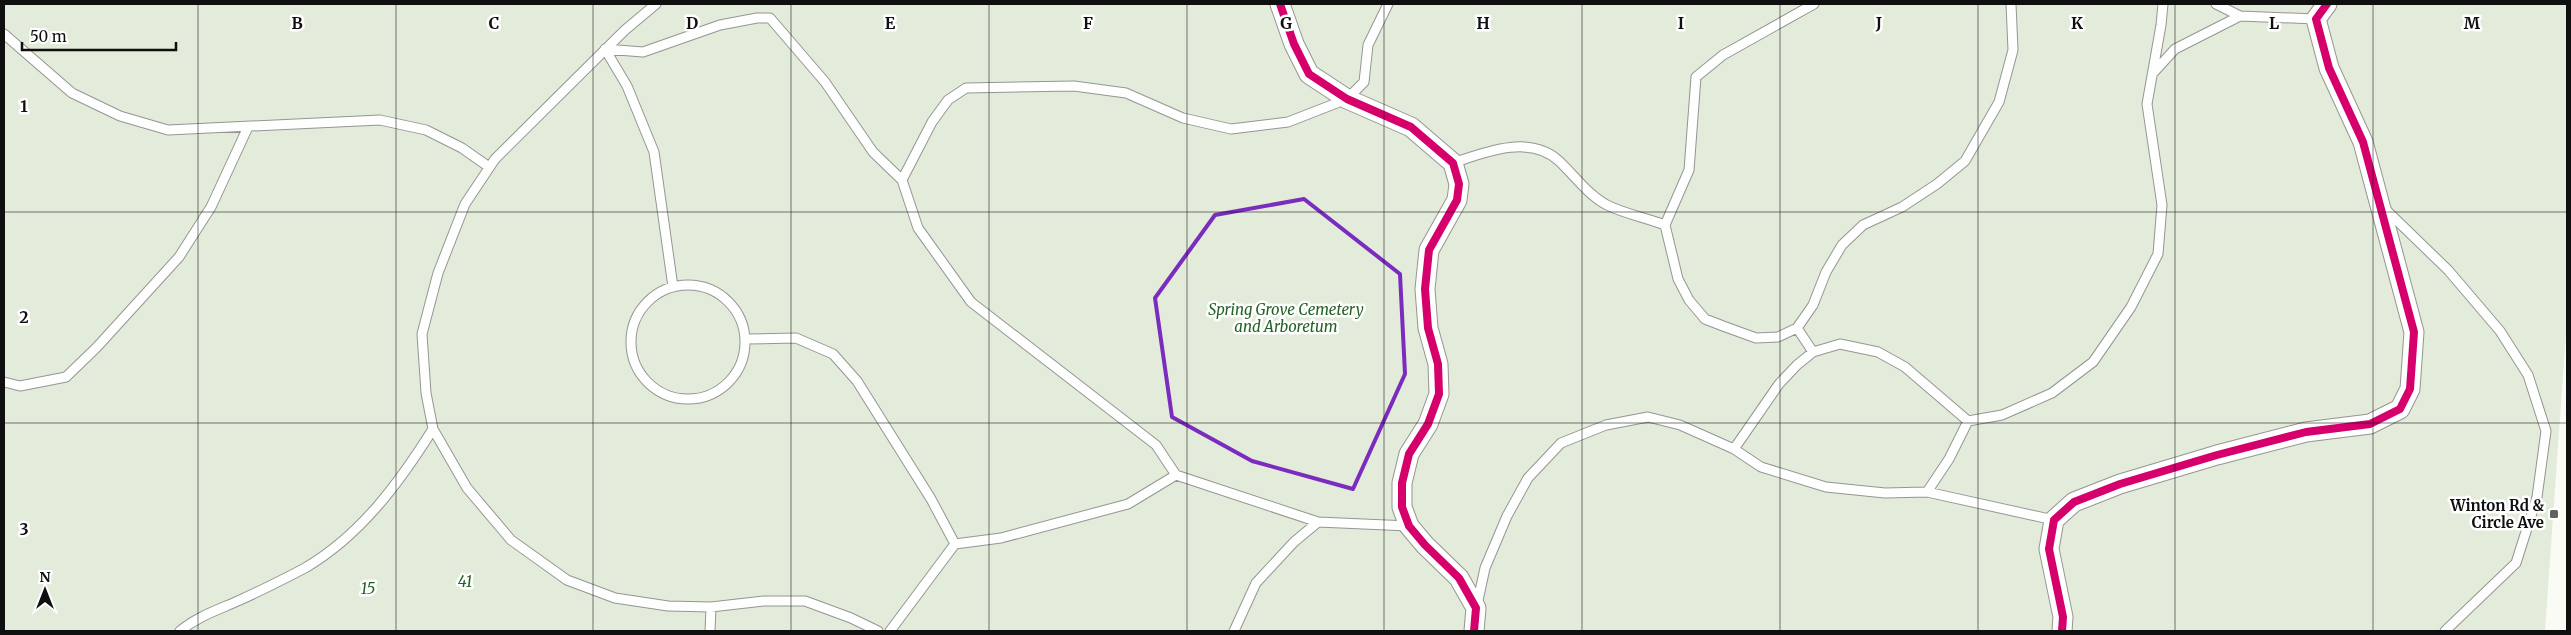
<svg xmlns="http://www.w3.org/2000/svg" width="2571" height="635" font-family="Merriweather,serif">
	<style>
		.cemetery { fill: #e3ecda }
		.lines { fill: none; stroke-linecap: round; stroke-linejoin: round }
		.service-casing { stroke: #959593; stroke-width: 11 }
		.minor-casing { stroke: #959593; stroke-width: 21 }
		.service { stroke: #fefefe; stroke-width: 9 }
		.minor { stroke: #fefefe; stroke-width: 19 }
		.cycleway-casing { stroke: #fff; stroke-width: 11 }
		.cycleway { stroke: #d6006c; stroke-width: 8 }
		.marked { fill: none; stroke: #7b2cbf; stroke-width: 4; stroke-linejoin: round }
		.grid { fill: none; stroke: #0f0f0f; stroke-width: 1; stroke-opacity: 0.55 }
		.poi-dot { fill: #626260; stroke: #fff; stroke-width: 2 }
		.labels { text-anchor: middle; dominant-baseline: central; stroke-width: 5; stroke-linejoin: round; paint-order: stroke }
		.park-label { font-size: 15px; font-style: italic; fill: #256126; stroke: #fff }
		.poi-label { font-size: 15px; font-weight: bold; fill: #0f0f0f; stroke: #fff; text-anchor: end }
		.grid-label { font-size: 16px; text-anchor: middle; font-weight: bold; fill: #0f0f0f; stroke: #fff; stroke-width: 5; stroke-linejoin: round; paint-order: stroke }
	</style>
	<rect width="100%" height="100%" fill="#fbfbf5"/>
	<path class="cemetery" d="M4,4H2567V319L2545,631H4Z"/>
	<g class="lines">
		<g class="service-casing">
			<path id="service" d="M656,4L625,30L495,159L465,204L438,273L422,334L426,393L433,429L467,488L511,540L567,580L615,598L668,606L711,607L764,601H805L851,618L878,631
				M2216,4L2240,16L2316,19
				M4,34L72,93L120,116L168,130L380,120L426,130L462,148L489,167
				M605,49L643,52L720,25L757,18H770L825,82L873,152L902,180L918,228L971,302L1156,445L1176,475L1318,522L1409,526
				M605,49L627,86L654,152L673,287
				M2154,72L2175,49L2240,16
				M1453,163C1485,152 1530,134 1559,161C1574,175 1588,195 1607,205C1625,214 1647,218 1665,225
				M902,180L932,122L948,100L966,88L1074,86L1126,93L1183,118L1231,129L1288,122L1347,99L1364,82L1368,45L1388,4
				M2384,208L2448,270L2500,331L2528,375L2546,431L2537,497L2516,563L2445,631
				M631 342a57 57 0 1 1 114 0a57 57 0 1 1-114 0Z
				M1797,328L1813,305L1826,272L1842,245L1863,225L1902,207L1937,184L1965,161L1999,102L2013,50L2011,4
				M745,339L796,338L833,354L857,381L931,499L955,544
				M1813,352L1797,328L1778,337L1756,338L1723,326L1705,319L1689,300L1678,279L1665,225L1689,170L1696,77L1723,55L1814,4
				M4,382L20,386L66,377L97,347L179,257L211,207L248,127
				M1734,449L1779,384L1797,365L1813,352L1840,344L1878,352L1905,367L1968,421L2002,415L2052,393L2093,362L2131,307L2158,254L2162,205L2147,104L2161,25L2163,4
				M1927,492L1949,459L1968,421
				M1477,605L1485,568L1507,516L1528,478L1561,443L1606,425L1648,417L1680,425L1734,449L1761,467L1826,487L1885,493L1927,492L2054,520
				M180,631C198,616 218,610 240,600C262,590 284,579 305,568C361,535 399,483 433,429
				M710,631L711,607
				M890,631L955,544L1001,538L1128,504L1176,475
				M1234,631L1256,583L1294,542L1318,522"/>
		</g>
		<g class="minor-casing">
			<path id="minor" d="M1280,4L1294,44L1309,74L1347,99L1411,127L1453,163L1459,184L1457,200L1429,250L1425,289L1428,328L1438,364L1439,394L1428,424L1409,454L1402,483V507L1409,526L1425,545L1459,578L1476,608L1474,631
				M2062,631L2063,617L2049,549L2054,520L2074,502L2120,484L2217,455L2306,432L2370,424L2400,409L2410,389L2414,332L2363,142L2329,68L2316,19L2327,4"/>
		</g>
		<use href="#service" class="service"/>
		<use href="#minor" class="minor"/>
		<g class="cycleway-casing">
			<path id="cycleway" d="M1280,4L1294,44L1309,74L1347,99L1411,127L1453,163L1459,184L1457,200L1429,250L1425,289L1428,328L1438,364L1439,394L1428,424L1409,454L1402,483V507L1409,526L1425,545L1459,578L1476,608L1474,631
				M2062,631L2063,617L2049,549L2054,520L2074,502L2120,484L2217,455L2306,432L2370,424L2400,409L2410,389L2414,332L2363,142L2329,68L2316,19L2327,4"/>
		</g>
		<use href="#cycleway" class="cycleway"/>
	</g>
	<path class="marked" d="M1304,199L1400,274L1405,374L1353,489L1252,461L1172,417L1155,298L1215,215Z"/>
	<path class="grid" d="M198,4V631M396,4V631M593,4V631M791,4V631M989,4V631M1187,4V631M1384,4V631M1582,4V631M1780,4V631M1978,4V631M2175,4V631M2373,4V631M4,212H2567M4,423H2567"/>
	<rect class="poi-dot" x="2549" y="509" width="10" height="10" rx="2.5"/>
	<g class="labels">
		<g class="park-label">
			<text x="1286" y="309">Spring Grove Cemetery<tspan x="1286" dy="17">and Arboretum</tspan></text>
			<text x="465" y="581">41</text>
			<text x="368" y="588">15</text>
		</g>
		<g class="poi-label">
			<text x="2544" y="505">Winton Rd &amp;<tspan x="2544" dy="17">Circle Ave</tspan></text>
		</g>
	</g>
	<g class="grid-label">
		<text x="297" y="29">B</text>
		<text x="494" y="29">C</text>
		<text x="692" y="29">D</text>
		<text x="890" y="29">E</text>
		<text x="1088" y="29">F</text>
		<text x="1286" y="29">G</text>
		<text x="1483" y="29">H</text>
		<text x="1681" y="29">I</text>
		<text x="1879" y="29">J</text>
		<text x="2077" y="29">K</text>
		<text x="2274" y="29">L</text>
		<text x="2472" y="29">M</text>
		<text x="24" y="112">1</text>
		<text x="24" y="323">2</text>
		<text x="24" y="535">3</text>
	</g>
	<rect width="2571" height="635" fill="none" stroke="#0f0f0f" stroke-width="10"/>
	<g transform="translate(45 590)" stroke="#ffffff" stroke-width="4" paint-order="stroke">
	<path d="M0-4L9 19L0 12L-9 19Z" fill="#0f0f0f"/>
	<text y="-8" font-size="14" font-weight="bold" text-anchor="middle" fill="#0f0f0f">N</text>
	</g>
	<path d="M22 42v8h154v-8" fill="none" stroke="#0f0f0f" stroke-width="2.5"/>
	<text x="30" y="42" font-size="15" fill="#0f0f0f" stroke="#ffffff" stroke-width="4" paint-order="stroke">50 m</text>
</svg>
